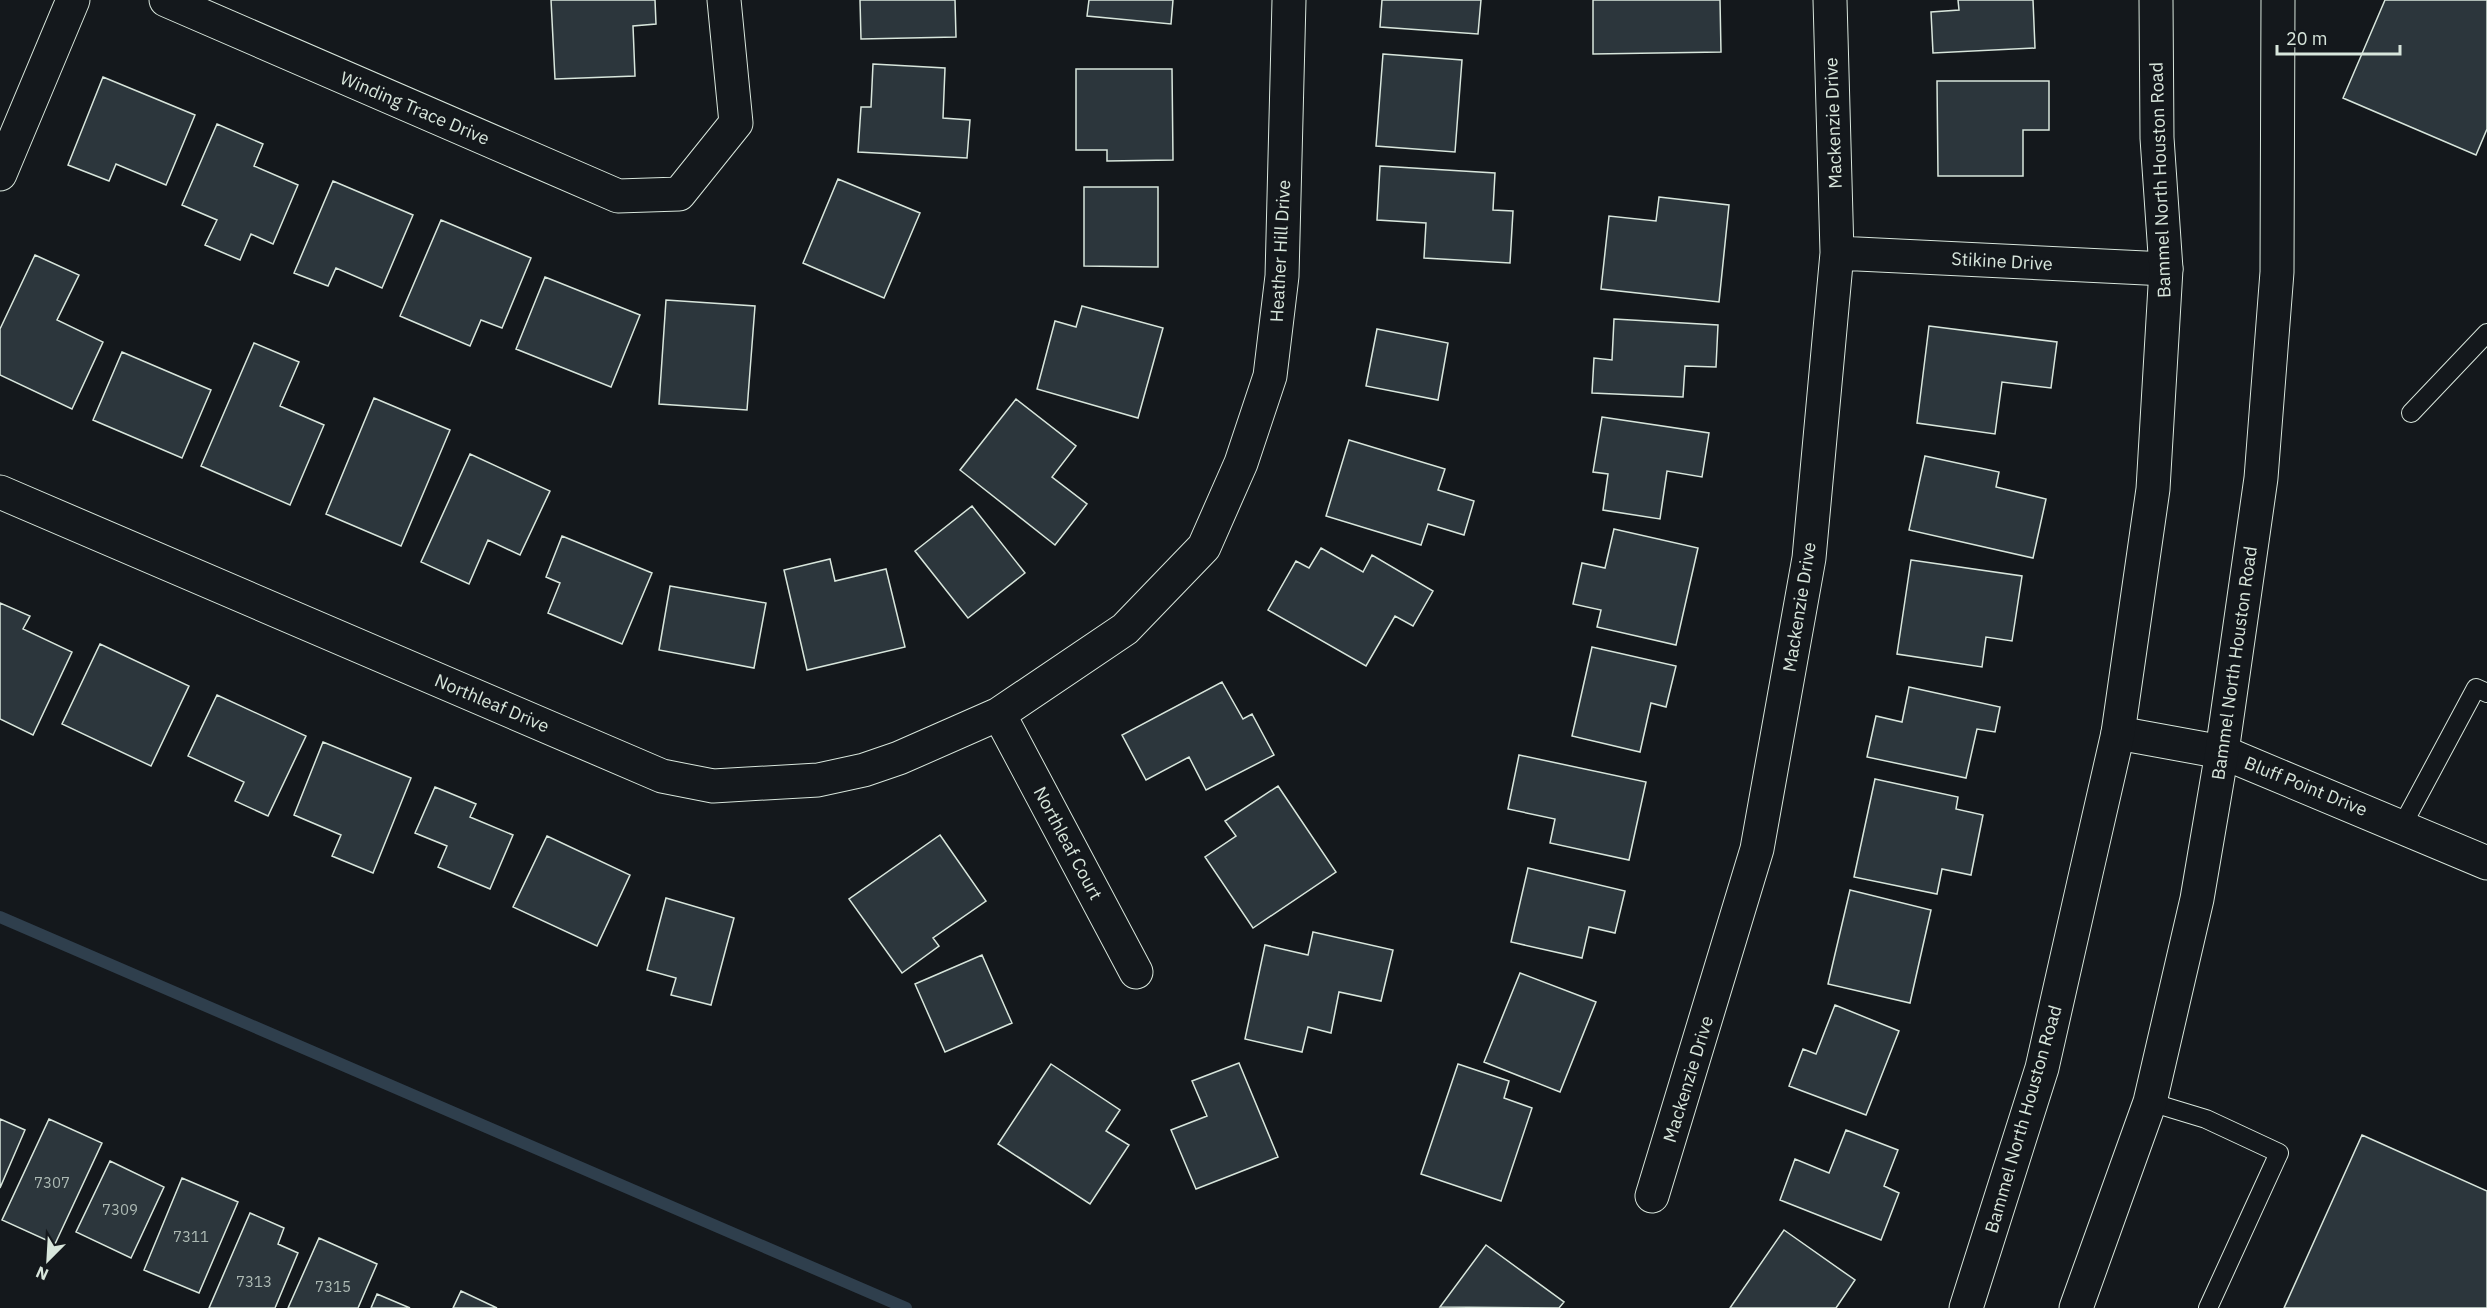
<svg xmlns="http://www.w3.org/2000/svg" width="2487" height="1308" font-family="'IBM Plex Sans',sans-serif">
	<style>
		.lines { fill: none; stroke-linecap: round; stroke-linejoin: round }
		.stream { stroke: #2f3f4d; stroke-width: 12 }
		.building { fill: #2c363c; stroke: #d8e6dc; stroke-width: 1.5 }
		.lane-casing { stroke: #d8e6dc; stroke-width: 20 }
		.street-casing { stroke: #d8e6dc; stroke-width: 35 }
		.secondary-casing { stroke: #d8e6dc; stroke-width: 35 }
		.primary-casing { stroke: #d8e6dc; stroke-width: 35 }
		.lane { stroke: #14181c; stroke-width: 18 }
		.street { stroke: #14181c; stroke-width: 33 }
		.secondary { stroke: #14181c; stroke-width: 33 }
		.primary { stroke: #14181c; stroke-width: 33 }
		.labels { text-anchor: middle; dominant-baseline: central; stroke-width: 4.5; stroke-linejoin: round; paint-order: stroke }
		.number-label { font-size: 15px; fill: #adbab4 }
		.street-label { font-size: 18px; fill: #d8e6dc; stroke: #14181c }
	</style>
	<rect width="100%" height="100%" fill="#14181c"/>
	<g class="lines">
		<path class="stream" d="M0,917L906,1308"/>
	</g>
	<path class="building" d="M551,0H655L656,24L633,26L635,76L555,79Z
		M860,0H955L956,37L861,39Z
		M1089,0H1173L1171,24L1087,16Z
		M1382,0H1481L1478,34L1380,27Z
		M1593,0H1720L1721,52L1593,54Z
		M1958,0H2033L2035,48L1933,53L1931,12L1959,10Z
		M2385,0H2487V129L2476,155L2343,98Z
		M1383,54L1462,60L1455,152L1376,146Z
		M873,64L945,68L943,118L970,120L967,158L858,152L861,107H871Z
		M1076,69H1172L1173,160L1107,161V150H1076Z
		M103,77L195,115L166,185L116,164L109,181L68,165Z
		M1937,81H2049V130H2023V176H1938Z
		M217,124L263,144L254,166L298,185L273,244L251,234L240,260L205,245L217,220L182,205Z
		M1380,166L1495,173L1493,210L1513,211L1510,263L1424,258L1426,223L1377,220Z
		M838,179L920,213L884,298L803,263Z
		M333,181L413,215L382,288L336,268L328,286L294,273Z
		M1084,187H1158V267L1084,266Z
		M1659,197L1729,205L1719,302L1601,289L1609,216L1656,221Z
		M441,220L531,258L502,328L481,320L470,346L400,316Z
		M35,255L79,275L57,320L103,342L72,409L0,375V329Z
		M545,277L640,315L611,387L516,349Z
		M666,300L755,306L747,410L659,404Z
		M1082,306L1163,328L1138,418L1037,389L1055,321L1076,327Z
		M1614,319L1718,325L1716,367L1685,366L1683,397L1592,393L1594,358L1612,360Z
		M1929,326L2057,342L2051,388L2002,382L1995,434L1917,423Z
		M1377,329L1448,343L1438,400L1366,386Z
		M254,343L299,362L280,406L324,425L290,505L201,466Z
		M122,352L211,390L182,458L93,420Z
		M374,398L450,430L401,546L326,514Z
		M1016,399L1076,446L1052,477L1087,504L1055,545L960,470Z
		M1602,417L1709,433L1702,477L1667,471L1660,519L1603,510L1608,474L1593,472Z
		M1349,440L1445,469L1438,490L1474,501L1464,535L1428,524L1421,545L1326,516Z
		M470,454L550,491L520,555L488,540L469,584L421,562Z
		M1925,456L1999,472L1996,487L2046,499L2033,558L1909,530Z
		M972,506L1025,573L968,618L915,551Z
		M1614,529L1698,548L1676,645L1597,627L1601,610L1573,604L1582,563L1605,568Z
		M562,536L652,573L622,644L548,613L560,583L546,577Z
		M1321,548L1363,572L1372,555L1433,591L1413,626L1395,616L1366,666L1268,610L1296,561L1309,568Z
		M830,559L835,581L886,569L905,647L807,670L784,570Z
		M1911,560L2022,576L2012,641L1986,637L1982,667L1897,654Z
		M670,586L766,603L754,668L659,650Z
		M0,603L30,616L23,629L72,652L33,735L0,719Z
		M100,644L189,686L151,766L62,724Z
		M1592,647L1676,666L1666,707L1651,703L1640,752L1572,736Z
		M1222,682L1243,719L1252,714L1274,755L1206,790L1189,757L1146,780L1122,735Z
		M1909,687L2000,707L1995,732L1977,729L1966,778L1867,757L1876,716L1902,722Z
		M217,695L306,736L268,816L235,801L244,782L188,756Z
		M323,742L411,778L373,873L332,856L341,835L294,815Z
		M1519,755L1646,782L1629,860L1550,843L1555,819L1508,809Z
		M1875,779L1958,797L1956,809L1983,815L1971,875L1942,869L1937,894L1854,877Z
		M1278,786L1336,872L1253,928L1205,857L1236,836L1225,821Z
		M435,787L476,804L470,817L513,835L490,889L438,867L447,846L415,833Z
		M940,835L986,901L933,938L939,946L902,973L849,899Z
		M547,836L630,875L597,946L513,907Z
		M1528,868L1625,891L1615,933L1589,927L1582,958L1511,942Z
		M1850,890L1931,910L1910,1003L1828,984Z
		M666,898L734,918L711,1005L671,995L676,978L647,970Z
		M1313,932L1393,950L1381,1001L1339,992L1331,1033L1308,1027L1302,1052L1245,1039L1265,945L1308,955Z
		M982,955L1012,1023L945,1052L915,984Z
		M1520,973L1596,1002L1560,1092L1484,1062Z
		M1835,1005L1899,1031L1866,1115L1789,1086L1803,1049L1816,1054Z
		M1239,1063L1278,1157L1196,1189L1171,1130L1207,1116L1192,1081Z
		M1051,1064L1120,1110L1106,1131L1129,1145L1090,1204L998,1144Z
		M1458,1064L1509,1081L1504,1098L1532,1108L1501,1201L1421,1174Z
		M0,1119L25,1130L0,1188Z
		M49,1119L102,1143L55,1244L2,1220Z
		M1846,1130L1898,1150L1884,1186L1899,1193L1881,1240L1780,1200L1795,1159L1829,1173Z
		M2362,1135L2487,1191V1308H2284Z
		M110,1161L164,1187L131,1258L76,1232Z
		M182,1178L238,1202L199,1293L144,1270Z
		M250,1213L284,1228L278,1244L298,1253L275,1308H209Z
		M1784,1230L1855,1280L1836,1308H1730Z
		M319,1238L377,1264L358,1308H288Z
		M1486,1245L1564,1302L1559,1308L1440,1307Z
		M461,1291L497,1308H453Z
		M377,1294L410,1308H371Z"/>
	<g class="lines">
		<g class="lane-casing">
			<path id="lane" d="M2411,413L2487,333
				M2402,826L2476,688L2487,693
				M2150,1102L2206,1119L2279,1153L2208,1308"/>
		</g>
		<g class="street-casing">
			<path id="street" d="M166,0L618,196L679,194L736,123L724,0
				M0,174L73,0
				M1837,253L2166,269
				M0,492L662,776L713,786L818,780L864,770L899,758L999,714L1125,629L1204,547L1241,463L1270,376L1282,276L1289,0
				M999,714L1136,972
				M1652,1196L1757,849L1809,558L1837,253L1830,0"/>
		</g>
		<g class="secondary-casing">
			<path id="secondary" d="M2118,733L2222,752L2487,863"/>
		</g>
		<g class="primary-casing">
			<path id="primary" d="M1966,1308L2042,1068L2086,873L2118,733L2153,489L2166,269L2157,138L2156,0
				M2076,1308L2150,1102L2197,899L2222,752L2261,478L2277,272L2278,0"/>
		</g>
		<use href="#lane" class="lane"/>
		<use href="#street" class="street"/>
		<use href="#secondary" class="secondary"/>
		<use href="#primary" class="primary"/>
	</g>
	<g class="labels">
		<g class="number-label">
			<text x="52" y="1182">7307</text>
			<text x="120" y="1209">7309</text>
			<text x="191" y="1236">7311</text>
			<text x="254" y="1281">7313</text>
			<text x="333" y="1286">7315</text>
		</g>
		<g class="street-label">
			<text transform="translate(415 108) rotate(23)">Winding Trace Drive</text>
			<text transform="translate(1833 123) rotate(-92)">Mackenzie Drive</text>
			<text transform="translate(2160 180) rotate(-92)">Bammel North Houston Road</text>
			<text transform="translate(1280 251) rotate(-87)">Heather Hill Drive</text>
			<text transform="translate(2002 261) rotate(3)">Stikine Drive</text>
			<text transform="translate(1799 607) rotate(-81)">Mackenzie Drive</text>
			<text transform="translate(2234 663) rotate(-82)">Bammel North Houston Road</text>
			<text transform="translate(492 703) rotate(23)">Northleaf Drive</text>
			<text transform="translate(2306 786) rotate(22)">Bluff Point Drive</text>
			<text transform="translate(1068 843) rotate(62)">Northleaf Court</text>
			<text transform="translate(1688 1079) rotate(-73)">Mackenzie Drive</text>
			<text transform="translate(2023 1119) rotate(-74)">Bammel North Houston Road</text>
		</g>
	</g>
	<g transform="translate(48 1260) rotate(204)" stroke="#14181c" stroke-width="4.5" paint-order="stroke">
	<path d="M0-4.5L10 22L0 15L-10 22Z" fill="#d8e6dc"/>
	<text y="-9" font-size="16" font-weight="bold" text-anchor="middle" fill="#d8e6dc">N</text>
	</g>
	<path d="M2277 45v9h123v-9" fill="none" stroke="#d8e6dc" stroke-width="3"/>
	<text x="2286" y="45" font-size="18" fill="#d8e6dc" stroke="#14181c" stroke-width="4.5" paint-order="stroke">20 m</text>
</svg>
